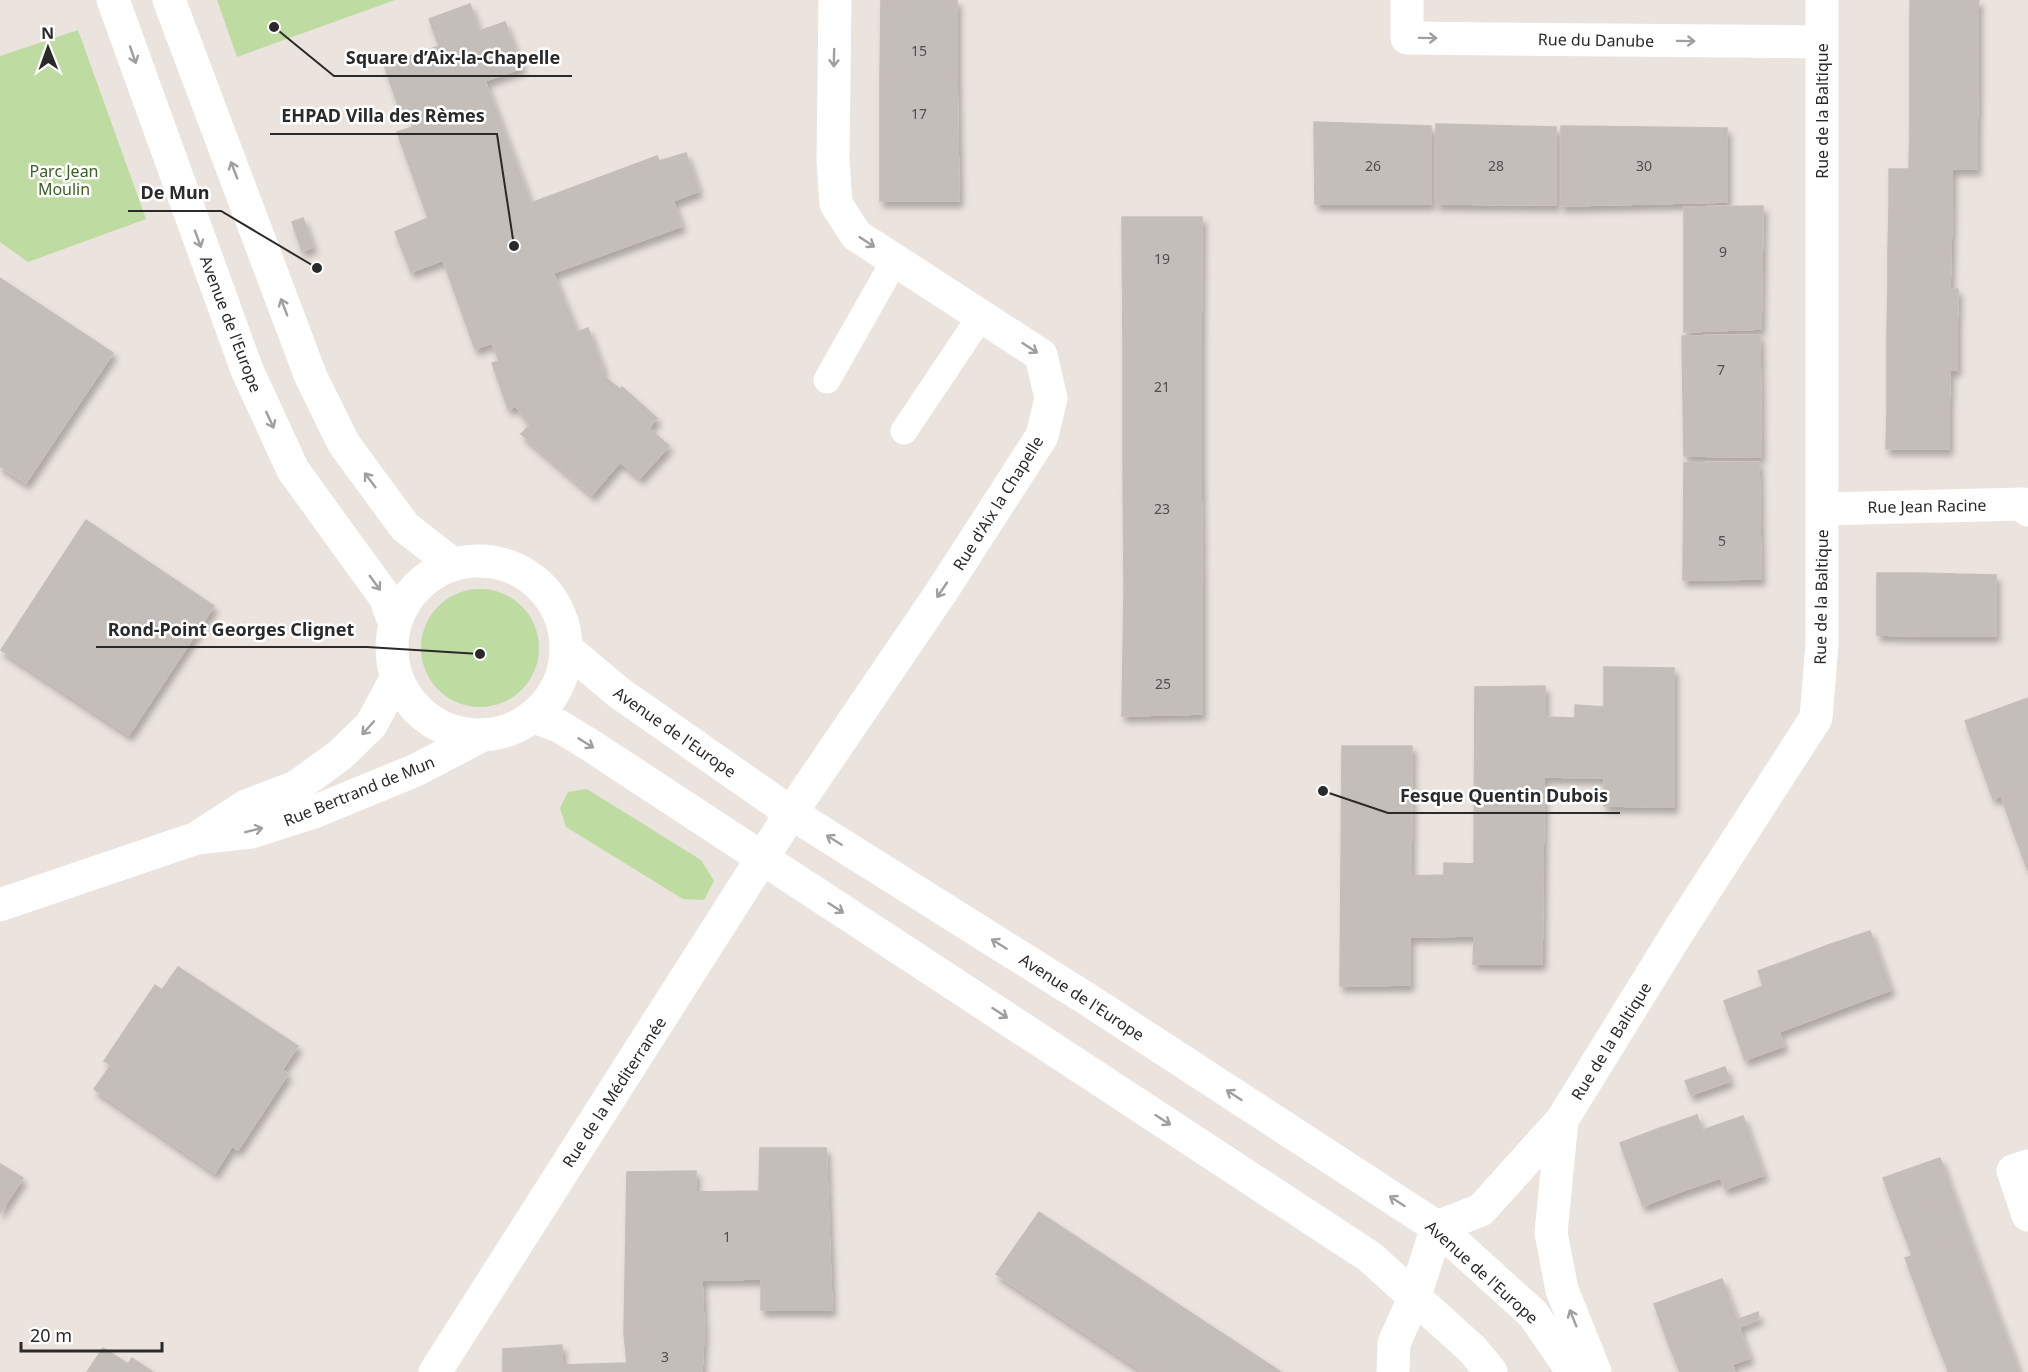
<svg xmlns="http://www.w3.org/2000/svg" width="2028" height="1372" font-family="'Noto Sans',sans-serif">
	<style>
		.green { fill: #bedba1 }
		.building { fill: #c3beb9; stroke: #c6beb8; stroke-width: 1.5; filter: url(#shadow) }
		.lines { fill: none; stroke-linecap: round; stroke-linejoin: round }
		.lane { stroke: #fff; stroke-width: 27 }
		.street { stroke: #fff; stroke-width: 33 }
		.oneway { stroke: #9f9f9f }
		.labels { text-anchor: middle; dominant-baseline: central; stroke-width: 5; stroke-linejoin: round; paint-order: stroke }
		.number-label { font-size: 14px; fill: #504f4e }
		.street-label { font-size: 16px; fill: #2a2a2a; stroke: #fff }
		.park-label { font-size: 16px; fill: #395f23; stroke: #fff }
		.leader { fill: none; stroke: #2a2a2a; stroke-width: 2 }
		.callout-dot { fill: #2a2a2a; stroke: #fff; stroke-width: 2 }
		.callout-label { font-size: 18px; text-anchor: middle; font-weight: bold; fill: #2a2a2a; stroke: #fff; stroke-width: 5; stroke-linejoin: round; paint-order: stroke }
	</style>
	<defs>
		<filter id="shadow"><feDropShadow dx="3.5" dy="6" stdDeviation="3" flood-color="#0004"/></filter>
	</defs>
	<rect width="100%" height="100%" fill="#eae3de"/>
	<path class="green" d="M217,0H395L237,57Z
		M78,30L146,219L28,262L0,242V56Z
		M421 648a59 59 0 1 1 118 0a59 59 0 1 1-118 0Z
		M587,789L701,860L714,881L704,900L683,899L566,827L560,808L568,792Z"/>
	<path class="building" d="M881,0H957V78L880,76Z
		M1910,0H1979L1978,9L1910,7Z
		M470,4L479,31L505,22L522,68L485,81L531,203L657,156L659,161L686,153L699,191L673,201L682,226L553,273L577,332L588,328L603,369L602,375L620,389L622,387L657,418L649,428L669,446L640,478L620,462L592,495L521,434L530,425L516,406L508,409L492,363L499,361L492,343L475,349L443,260L411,272L395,232L428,218L397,132L413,127L406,108L400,111L384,65L439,46L429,19Z
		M1910,7L1978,9V50L1910,49Z
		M1910,49L1978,50V90L1910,89Z
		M880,76L957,78L959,201H880Z
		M1910,89L1978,90L1977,130L1910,128Z
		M1314,122L1431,126V204H1315Z
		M1436,124L1556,127V205L1436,204Z
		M1561,126L1727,128V202L1561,206Z
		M1910,128L1977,130V169L1909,168Z
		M1889,169H1952V209L1889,208Z
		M1763,206L1761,329L1684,332V207Z
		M1889,208L1952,209L1951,251L1888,250Z
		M1122,217H1202L1201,346L1123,345Z
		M303,218L313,247L302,251L292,222Z
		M1888,250L1951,251L1950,289H1888Z
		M0,278L113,353L26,483L0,466Z
		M1888,289H1958L1957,330H1887Z
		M1887,330H1957V370L1887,369Z
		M1760,335L1761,457L1684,456L1682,336Z
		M1123,345L1201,346V467L1123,466Z
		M1887,369L1950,370L1949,410L1887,409Z
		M1887,409L1949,410V449H1886Z
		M1759,462L1761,579L1683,580L1684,463Z
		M1123,466L1201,467L1202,590L1124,591Z
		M86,520L214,606L129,735L1,650Z
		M1877,573H1918V636L1877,635Z
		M1918,573L1956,574V636H1918Z
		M1956,574L1996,575V636H1956Z
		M1202,590V714L1122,716L1124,591Z
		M1604,667L1674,668V807L1604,806V778L1544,777L1542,964H1473L1474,936L1410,937V985L1340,986L1342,746H1412L1411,876L1444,875V863L1474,864L1475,687L1545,686V717L1575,718V705L1604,707Z
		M2028,698V743L1979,760L1965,721Z
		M2028,743V786L1993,799L1979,760Z
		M2028,786V828L2014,833L2001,795Z
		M2028,828V871L2014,833Z
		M1870,931L1891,990L1853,1004L1831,944Z
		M1831,944L1853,1004L1816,1018L1794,958Z
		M1794,958L1816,1018L1779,1032L1758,971Z
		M178,967L298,1046L282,1070L288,1074L238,1150L232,1146L215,1173L94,1089L111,1065L104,1061L155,985L162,990Z
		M1763,986L1784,1046L1745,1060L1724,1001Z
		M1725,1067L1730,1081L1691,1095L1685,1081Z
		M1697,1115L1720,1178L1682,1191L1660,1128Z
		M1743,1116L1764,1175L1725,1189L1703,1130Z
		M1660,1128L1682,1191L1643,1206L1620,1143Z
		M760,1148H826L832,1310H761V1279L702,1280L704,1331L624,1333L627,1172L696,1171V1192L759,1191Z
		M1940,1158L1954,1196L1897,1216L1883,1178Z
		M0,1164L23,1178L0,1213Z
		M1954,1196L1968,1235L1912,1255L1897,1216Z
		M1039,1212L1170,1299L1281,1372H1144L996,1274Z
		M1968,1235L1982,1272L1919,1295L1905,1258Z
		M1982,1272L1996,1310L1933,1333L1919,1295Z
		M1722,1279L1737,1320L1669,1345L1654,1304Z
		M1996,1310L2010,1347L1948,1370L1933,1333Z
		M1758,1312L1759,1318L1739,1327L1750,1358L1710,1372H1680L1669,1345Z
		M704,1331L702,1372H503V1349L562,1345V1365L627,1363L624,1333Z
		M2010,1347L2019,1372H1948V1370Z
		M103,1348L128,1364L132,1358L153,1372H87Z
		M1732,1364L1735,1372H1710Z"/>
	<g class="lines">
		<path class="lane" d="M827,380L895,260
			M904,431L981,316"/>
		<path class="street" d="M113,0L247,370L293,470L385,597L395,624
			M169,0L311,377L344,444L405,527L454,565
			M1407,0V38L1822,42
			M1822,509L2023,504L2028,510
			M392 648a87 87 0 1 1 174 0a87 87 0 1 1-174 0Z
			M567,649L618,692L791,813L1087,999L1437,1227L1533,1314L1573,1372
			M534,717L559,726L590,745L1370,1257L1472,1349L1491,1372
			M201,835L246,806L296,787L340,755L371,725L397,677
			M0,905L197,838L251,832L314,812L416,770L481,736
			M1562,1120L1551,1233L1562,1290L1595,1372
			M2028,1166L2013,1171L2028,1215
			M435,1372L791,813L942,591L1042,436L1051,398L1041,355L856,235L836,204L833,160L835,0
			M1393,1372L1394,1343L1415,1296L1437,1227L1481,1210L1562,1120L1678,932L1816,718L1822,645V0"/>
	</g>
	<defs><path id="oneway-shaft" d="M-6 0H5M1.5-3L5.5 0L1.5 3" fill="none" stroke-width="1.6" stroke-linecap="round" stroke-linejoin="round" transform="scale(1.5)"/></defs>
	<g class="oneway">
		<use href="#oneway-shaft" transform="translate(1428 38) rotate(1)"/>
		<use href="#oneway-shaft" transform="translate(1686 41) rotate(1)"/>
		<use href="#oneway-shaft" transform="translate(133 55) rotate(71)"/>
		<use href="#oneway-shaft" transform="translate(834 58) rotate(91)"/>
		<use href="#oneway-shaft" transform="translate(234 170) rotate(-111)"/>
		<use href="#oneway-shaft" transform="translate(198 239) rotate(70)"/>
		<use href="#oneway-shaft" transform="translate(867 242) rotate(33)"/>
		<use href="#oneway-shaft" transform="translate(284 307) rotate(-111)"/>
		<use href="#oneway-shaft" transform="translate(1030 348) rotate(33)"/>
		<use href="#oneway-shaft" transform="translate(270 420) rotate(65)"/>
		<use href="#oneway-shaft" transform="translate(370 480) rotate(-127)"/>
		<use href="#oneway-shaft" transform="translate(375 583) rotate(54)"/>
		<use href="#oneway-shaft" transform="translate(942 590) rotate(124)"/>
		<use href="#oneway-shaft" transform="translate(368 728) rotate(132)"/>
		<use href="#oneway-shaft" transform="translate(586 743) rotate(32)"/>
		<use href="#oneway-shaft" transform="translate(254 830) rotate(-14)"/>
		<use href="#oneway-shaft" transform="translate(834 840) rotate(-148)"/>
		<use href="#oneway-shaft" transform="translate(836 908) rotate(33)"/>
		<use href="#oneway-shaft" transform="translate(999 944) rotate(-148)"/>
		<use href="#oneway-shaft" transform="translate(1000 1013) rotate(33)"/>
		<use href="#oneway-shaft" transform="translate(1234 1095) rotate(-147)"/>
		<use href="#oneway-shaft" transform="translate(1163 1120) rotate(33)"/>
		<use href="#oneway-shaft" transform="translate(1397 1201) rotate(-147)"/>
		<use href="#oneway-shaft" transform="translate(1573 1318) rotate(-112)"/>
	</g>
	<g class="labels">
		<g class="number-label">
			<text x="919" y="50">15</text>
			<text x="919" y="113">17</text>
			<text x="1373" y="165">26</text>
			<text x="1496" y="165">28</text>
			<text x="1644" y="165">30</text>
			<text x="1723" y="251">9</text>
			<text x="1162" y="258">19</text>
			<text x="1721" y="369">7</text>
			<text x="1162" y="386">21</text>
			<text x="1162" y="508">23</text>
			<text x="1722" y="540">5</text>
			<text x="1163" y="683">25</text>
			<text x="727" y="1236">1</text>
			<text x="665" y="1356">3</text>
		</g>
		<g class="street-label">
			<text transform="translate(1596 40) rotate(1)">Rue du Danube</text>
			<text transform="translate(1822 111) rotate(-90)">Rue de la Baltique</text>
			<text transform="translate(231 324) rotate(69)">Avenue de l'Europe</text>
			<text transform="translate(998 503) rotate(-58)">Rue d'Aix la Chapelle</text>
			<text transform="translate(1927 506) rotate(-1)">Rue Jean Racine</text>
			<text transform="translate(1821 597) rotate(-89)">Rue de la Baltique</text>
			<text transform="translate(675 732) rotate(35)">Avenue de l'Europe</text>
			<text transform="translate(359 791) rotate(-22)">Rue Bertrand de Mun</text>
			<text transform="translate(1082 997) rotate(33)">Avenue de l'Europe</text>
			<text transform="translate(1611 1041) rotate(-58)">Rue de la Baltique</text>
			<text transform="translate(614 1092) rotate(-57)">Rue de la Méditerranée</text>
			<text transform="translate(1482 1272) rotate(42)">Avenue de l'Europe</text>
		</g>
		<g class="park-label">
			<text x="64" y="171">Parc Jean<tspan x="64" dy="18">Moulin</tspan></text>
		</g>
	</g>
	<path class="leader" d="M274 27L334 76H572M514 246L497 134H270M317 268L221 211H128M480 654L367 647H96M1323 791L1388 813H1620"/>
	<g class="callout-dot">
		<circle cx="274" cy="27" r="6"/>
		<circle cx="514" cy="246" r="6"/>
		<circle cx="317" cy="268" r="6"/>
		<circle cx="480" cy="654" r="6"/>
		<circle cx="1323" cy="791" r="6"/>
	</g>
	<g class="callout-label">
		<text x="453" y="64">Square d’Aix-la-Chapelle</text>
		<text x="383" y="122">EHPAD Villa des Rèmes</text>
		<text x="175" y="199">De Mun</text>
		<text x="231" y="636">Rond-Point Georges Clignet</text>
		<text x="1504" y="802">Fesque Quentin Dubois</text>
	</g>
	<g transform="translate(48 48) rotate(359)" stroke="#ffffff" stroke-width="4.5" paint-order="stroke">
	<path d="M0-4.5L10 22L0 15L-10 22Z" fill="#2a2a2a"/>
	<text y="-9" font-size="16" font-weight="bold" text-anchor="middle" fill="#2a2a2a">N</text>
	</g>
	<path d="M21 1342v9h141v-9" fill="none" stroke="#2a2a2a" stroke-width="3"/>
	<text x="30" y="1342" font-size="18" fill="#2a2a2a" stroke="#ffffff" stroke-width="4.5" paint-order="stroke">20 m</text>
</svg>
